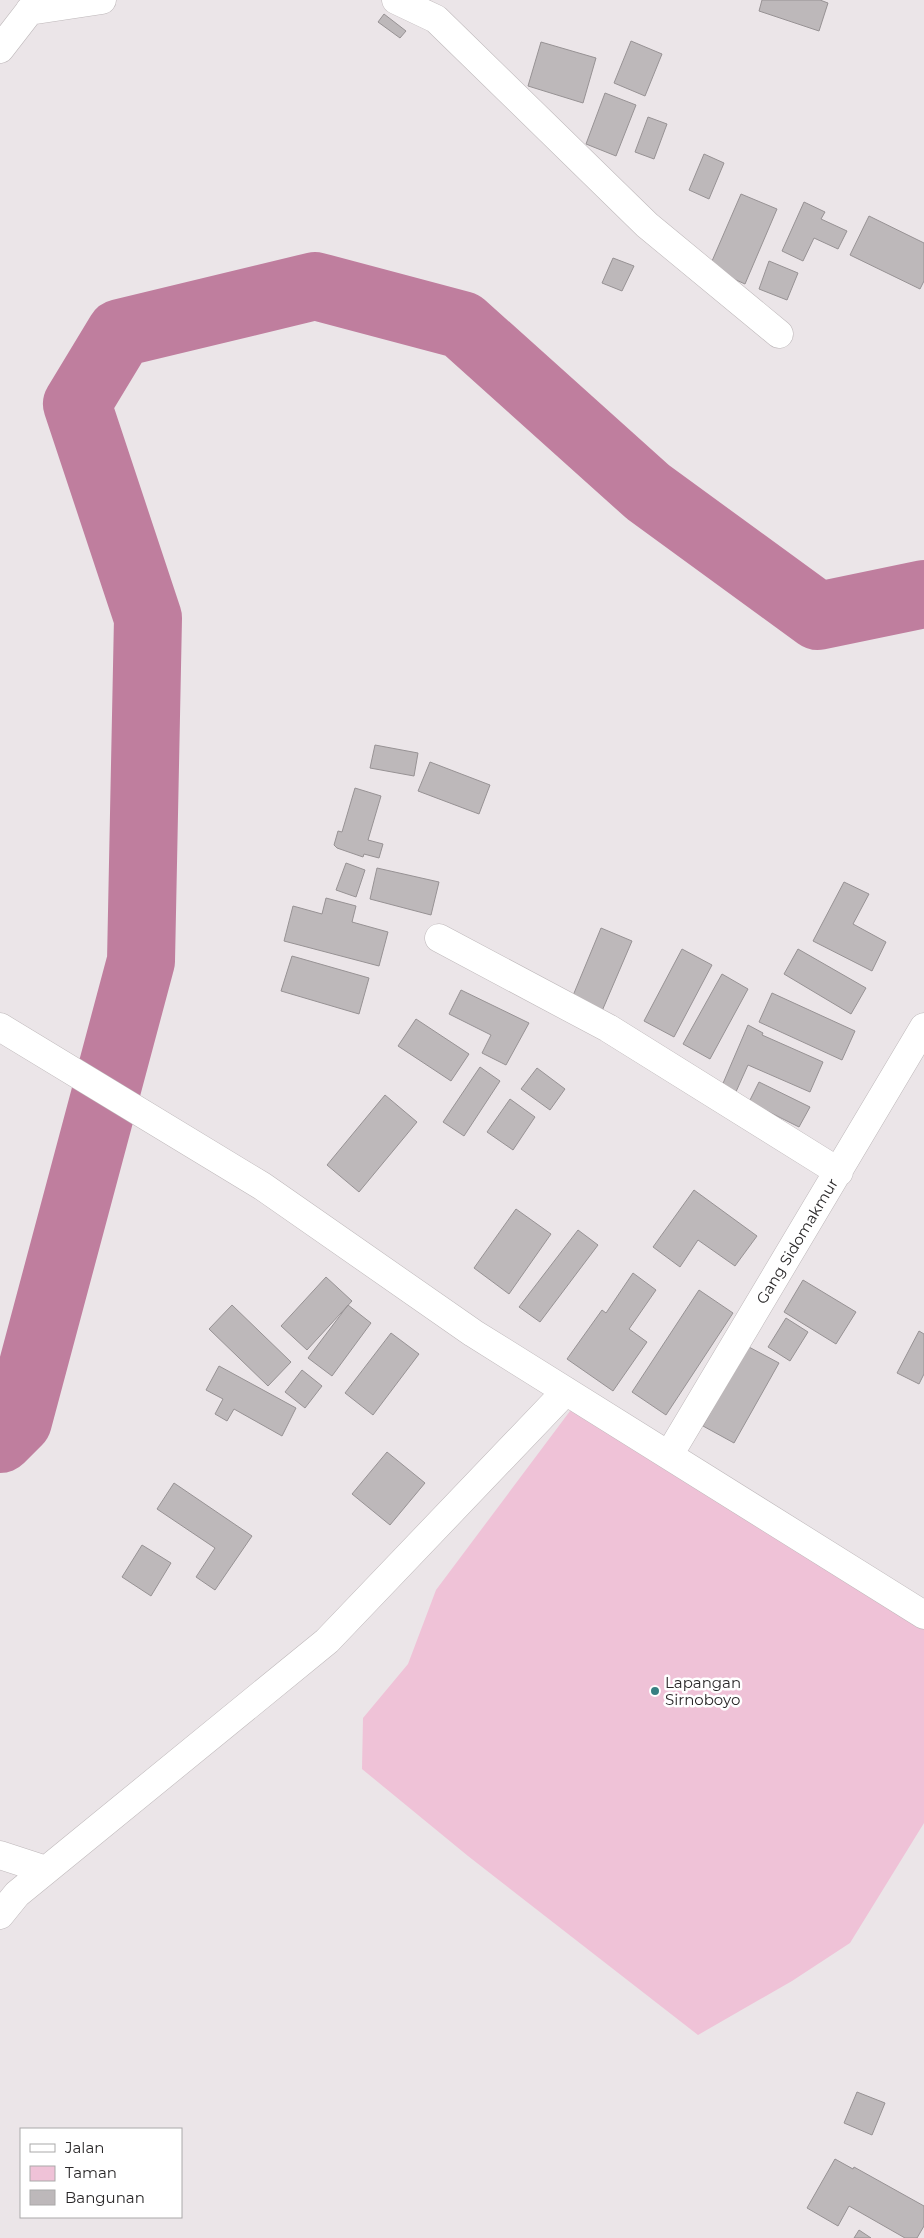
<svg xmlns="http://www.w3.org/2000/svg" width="924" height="2238" font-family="Montserrat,sans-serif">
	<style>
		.green { fill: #efc2d7 }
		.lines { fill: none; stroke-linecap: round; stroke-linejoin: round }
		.river { stroke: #bf7e9e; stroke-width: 68 }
		.building { fill: #bdb8ba; stroke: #979294 }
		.minor-casing { stroke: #beb8ba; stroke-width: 29 }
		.minor { stroke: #fff; stroke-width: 28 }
		.poi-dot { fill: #377f82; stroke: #fff; stroke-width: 2 }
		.labels { text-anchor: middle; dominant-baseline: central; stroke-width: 5; stroke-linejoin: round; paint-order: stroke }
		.street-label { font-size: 15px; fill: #2a2829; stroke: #fff }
		.poi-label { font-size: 15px; fill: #2a2829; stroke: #fff; text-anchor: start }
	</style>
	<rect width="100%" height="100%" fill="#ebe5e8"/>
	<path class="green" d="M579,1399L924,1615V1823L850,1943L792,1981L698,2035L468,1856L362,1769L363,1718L408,1664L436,1590Z"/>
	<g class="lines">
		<path class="river" d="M0,1439L18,1421L141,961L148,618L77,404L120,333L315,286L462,325L648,492L818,616L924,594"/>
	</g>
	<path class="building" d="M762,0H820L828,3L819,31L759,11Z
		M384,14L406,31L400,38L378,22Z
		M631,41L662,54L645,96L614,83Z
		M541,42L596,58L583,103L528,86Z
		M605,93L636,105L616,156L586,144Z
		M648,117L667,124L654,159L635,152Z
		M704,154L724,163L709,199L689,190Z
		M741,194L777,209L745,284L709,268Z
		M804,202L825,212L821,219L847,231L838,249L814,238L803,261L782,251Z
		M869,216L924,243V281L920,289L850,255Z
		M613,258L634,266L622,291L602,283Z
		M769,261L798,273L787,300L759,289Z
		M375,745L418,753L414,776L370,768Z
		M430,762L490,785L479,814L418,791Z
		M355,788L381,796L368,840L383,844L379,858L364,854L363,857L337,848L334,845L338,831L342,832Z
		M346,863L365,870L356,897L336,890Z
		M377,868L439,882L431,915L370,899Z
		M844,882L869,894L853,924L886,942L872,971L813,941Z
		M326,898L356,906L352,922L388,932L379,966L284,941L293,906L322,914Z
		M601,928L632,941L602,1011L572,998Z
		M682,949L712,965L674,1037L644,1021Z
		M798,949L866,988L851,1014L784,974Z
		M292,956L369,978L359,1014L281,991Z
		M722,974L748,989L710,1059L683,1044Z
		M461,990L529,1023L506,1065L482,1053L491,1035L449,1014Z
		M772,993L855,1031L842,1060L759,1022Z
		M416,1019L469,1054L451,1081L398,1046Z
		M748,1025L763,1033L762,1035L823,1062L810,1092L748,1065L735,1094L721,1088Z
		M480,1067L500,1081L464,1136L443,1122Z
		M537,1068L565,1089L550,1110L521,1089Z
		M759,1082L810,1107L799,1127L749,1102Z
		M385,1095L417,1122L359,1192L327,1165Z
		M510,1099L535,1117L513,1150L487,1132Z
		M694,1190L757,1236L735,1266L698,1240L680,1267L653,1247Z
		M516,1209L551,1234L509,1294L474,1268Z
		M578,1230L598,1245L540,1322L519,1307Z
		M633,1273L656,1290L629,1329L647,1342L613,1391L567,1359L602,1310L606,1313Z
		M326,1277L352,1301L307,1350L281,1326Z
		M803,1280L856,1312L836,1344L784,1312Z
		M699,1290L733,1313L666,1415L632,1392Z
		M232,1305L291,1362L268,1386L209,1329Z
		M348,1305L371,1323L332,1376L308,1358Z
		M786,1318L808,1332L790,1361L768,1347Z
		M919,1331L924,1334V1374L919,1384L897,1373Z
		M391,1333L419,1354L373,1415L345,1393Z
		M747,1346L779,1363L734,1443L703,1426Z
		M219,1366L296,1408L282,1436L234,1409L227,1421L215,1414L223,1399L206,1390Z
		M302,1370L322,1386L305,1408L285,1392Z
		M387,1452L425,1483L390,1525L352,1494Z
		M174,1483L252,1536L215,1590L196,1577L215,1548L157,1509Z
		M142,1545L171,1563L151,1596L122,1577Z
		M857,2092L885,2103L872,2135L844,2123Z
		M835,2159L853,2169L854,2167L924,2206V2226L917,2238H905L849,2206L838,2226L807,2208Z
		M859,2230L871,2238H854Z"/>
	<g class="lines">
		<g class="minor-casing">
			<path id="minor" d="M396,0L436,19L647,225L779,334
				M29,11L102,0
				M0,49L38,0
				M439,938L608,1028L839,1172
				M0,1027L262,1186L473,1333L924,1615
				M669,1455L924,1027
				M0,1855L46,1870
				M0,1915L17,1894L327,1641L566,1391"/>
		</g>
		<use href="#minor" class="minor"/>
	</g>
	<circle class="poi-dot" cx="655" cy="1691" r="5"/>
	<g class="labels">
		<g class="street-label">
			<text transform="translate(797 1241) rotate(-59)">Gang Sidomakmur</text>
		</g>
		<g class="poi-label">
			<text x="665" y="1682">Lapangan<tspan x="665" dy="17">Sirnoboyo</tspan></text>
		</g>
	</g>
	<rect x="20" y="2128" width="162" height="90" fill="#ffffff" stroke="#aaa9a9"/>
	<rect x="30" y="2144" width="25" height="8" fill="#ffffff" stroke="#aaa9a9"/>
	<text x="65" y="2153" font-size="15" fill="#2a2829">Jalan</text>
	<rect x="30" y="2166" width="25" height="15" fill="#efc2d7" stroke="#aaa9a9"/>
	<text x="65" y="2178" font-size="15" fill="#2a2829">Taman</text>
	<rect x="30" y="2190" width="25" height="15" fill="#bdb8ba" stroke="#aaa9a9"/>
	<text x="65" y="2203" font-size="15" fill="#2a2829">Bangunan</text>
</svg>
